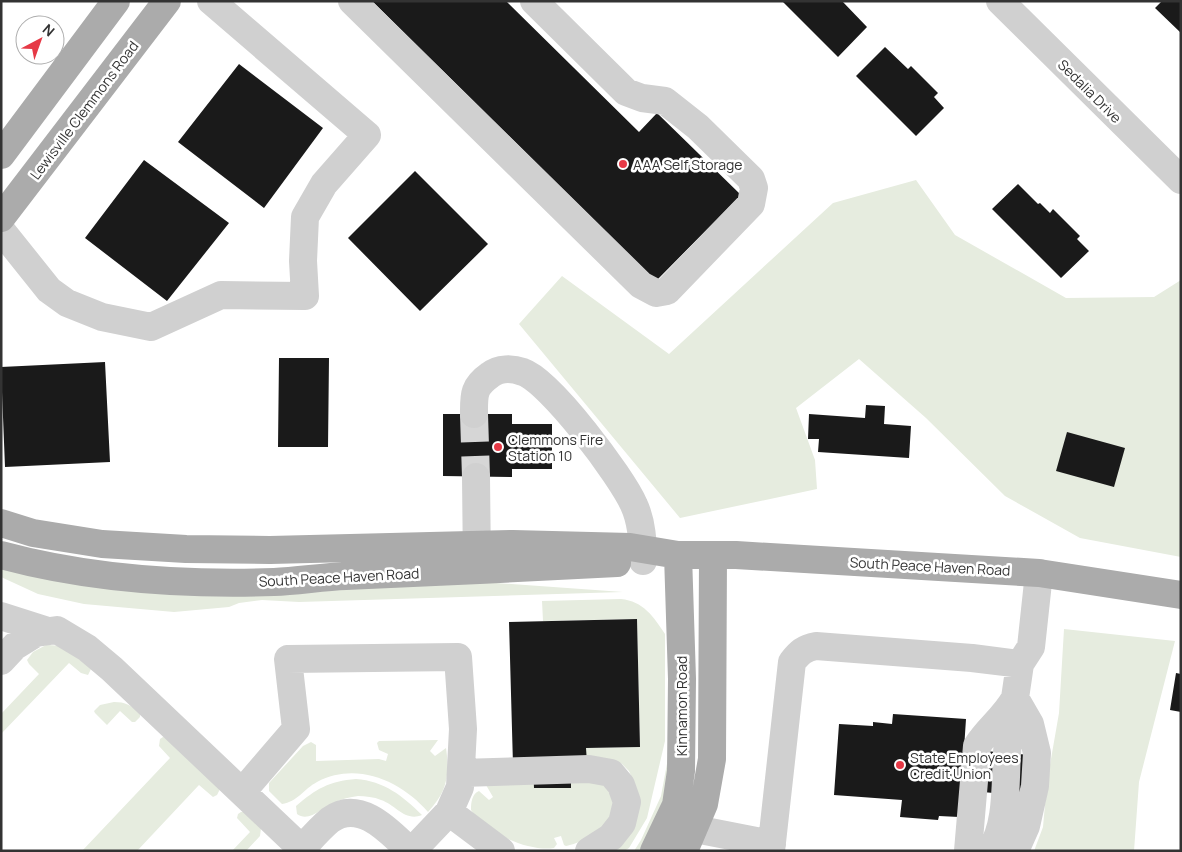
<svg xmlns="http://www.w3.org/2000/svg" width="1182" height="852" font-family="Manrope,sans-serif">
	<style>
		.green { fill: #e6ecdf }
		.building { fill: #1a1a1a }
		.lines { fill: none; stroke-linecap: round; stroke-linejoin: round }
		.minor-tunnel { stroke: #d6d6d6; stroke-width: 28; stroke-dasharray: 28 14; stroke-linecap: butt }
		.minor { stroke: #d0d0d0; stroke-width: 28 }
		.major { stroke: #ababab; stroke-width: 28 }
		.poi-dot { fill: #e63946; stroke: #fff; stroke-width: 2 }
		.labels { text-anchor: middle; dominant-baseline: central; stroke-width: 5; stroke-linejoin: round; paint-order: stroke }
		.street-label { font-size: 14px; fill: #333; stroke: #fff }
		.poi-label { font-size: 14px; fill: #333; stroke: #fff; text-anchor: start }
	</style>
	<rect width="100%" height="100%" fill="#fff"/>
	<path class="green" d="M916,180L955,235L1066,298L1154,297L1181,280V557L1080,538L1005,496L926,418L859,359L796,408L815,460L817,489L680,518L519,324L562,276L669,354L833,203Z
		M1,561L469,581L623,592L299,602L262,600L239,603L229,607L174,612L84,604L38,594L1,577Z
		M621,599C643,601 654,617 665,634V741L647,818L629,848L624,851H602L637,798L636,787L629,771L622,764L613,760H586V748L640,747L637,619L543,621L542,601Z
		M1064,629L1175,641L1139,782L1134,851H1034L1043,827L1047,782L1059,713Z
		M46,645C67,644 77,656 91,669L88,675L81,673L69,663L1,734V714L39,674L29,664L27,660L33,652Z
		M114,702C125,702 132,705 140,714V717L135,722H132L120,711L107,725L95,713L94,711L100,705Z
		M163,737L167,738L220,789L217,795L213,797L199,785L137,851H82L170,758L159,746L160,739Z
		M438,740L430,751L435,756L446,748C450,775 447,792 428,812C401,781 357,761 317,782C304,789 297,802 282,804L269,791V783L303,746L311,742L316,745V761L379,759L386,761L388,754L379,750L377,743L379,741Z
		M671,742L672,779L655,825L641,851H634L641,840L661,796Z
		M356,779C384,781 403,796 422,815C405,822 396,805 381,800C374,797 365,796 358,796C350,797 342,799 335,802C323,807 309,823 297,814L296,806C316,789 329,781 356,779Z
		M598,779L619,800C617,807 615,816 611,822C606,832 577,844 566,846L564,845L561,836L554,838L557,844L554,848C528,852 484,832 471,810C471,802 472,794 479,791L489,800L493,797L486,785Z
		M241,812H244L261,828L260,836L246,851H232L250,832L237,818L238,814Z"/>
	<path class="building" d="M372,1H506L639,132L657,113L741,195L656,281Z
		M782,1H842L867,27L838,57Z
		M1162,1H1181V33L1155,8Z
		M885,47L908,69L911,66L938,93L934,97L944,108L916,136L856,76Z
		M239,64L323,128L264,208L178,142Z
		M144,160L229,223L167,301L85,238Z
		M415,171L488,244L420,311L348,238Z
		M1018,184L1038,204L1040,203L1050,213L1053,209L1080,236L1077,239L1089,251L1061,278L992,209Z
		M279,358H329L328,447H278Z
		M105,362L110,462L5,467L1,367Z
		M866,405L885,406L884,424L911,426L909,458L818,452L819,439H808L809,414L865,418Z
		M443,414H512V424H552V469H512V477L443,476Z
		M1067,432L1125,448L1114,487L1056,471Z
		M637,619L640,747L586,748L587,763L571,764V788H534L533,765H513L509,622Z
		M1176,673L1181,674V712L1170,710Z
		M893,714L966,719L964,749L1029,755L1026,796L961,790L959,817L939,816L938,820L900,817L902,800L834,795L839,724L873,726V722L892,724Z"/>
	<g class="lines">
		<path class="minor-tunnel" d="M474,414L476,477"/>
		<path class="minor" d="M352,1L641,285L656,293L667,291L751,204L754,188L751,179L698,127L665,101L642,98L626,92L534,1
			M1000,1L1181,180
			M1,230L49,290L67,303L102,317L151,327L221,295L305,296L303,261L305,217L324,184L367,135L211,1
			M474,414C474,395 473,387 490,375C499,368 512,368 523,372C550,381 622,477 634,505C642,522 643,542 643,561
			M476,477L477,568
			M1,616L48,631
			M1,661L15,646L36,633L57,630L87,648L112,669L302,849
			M461,773L589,769L611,773L621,785L627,802L622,823L611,837L589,851
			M242,792L296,729L288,659L458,657L463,729L460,787L449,812L412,851
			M449,812L501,851
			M695,829L772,844
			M300,851C309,841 319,829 330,820C360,798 390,832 410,851
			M771,851L792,662C799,653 804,648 816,646L972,658L1020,664L1031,647L1039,573
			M968,851L977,746C988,728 1005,717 1015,698
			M990,851C1008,826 1005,783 1007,753C1008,735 1013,718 1015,700
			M1015,851L1026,826L1035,786L1037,753L1030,724L1015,698L1020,664"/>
		<path class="major" d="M1,155L116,1
			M1,218L167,1
			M1,523L33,533L102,544L186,549L270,550L513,544L630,547L678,555H736L1039,573L1181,595
			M1,555C90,579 183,585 274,582C298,581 322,577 346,576C436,572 527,568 617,563
			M654,851L676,805L681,771L682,679L678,555
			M684,851L704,804L712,759L713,556"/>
	</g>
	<g class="poi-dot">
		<circle cx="623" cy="164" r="5"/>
		<circle cx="498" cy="447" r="5"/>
		<circle cx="900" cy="765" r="5"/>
	</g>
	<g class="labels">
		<g class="street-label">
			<text transform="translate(1090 91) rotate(45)">Sedalia Drive</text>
			<text transform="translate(84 110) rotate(-53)">Lewisville Clemmons Road</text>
			<text transform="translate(930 566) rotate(3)">South Peace Haven Road</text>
			<text transform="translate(339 577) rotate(-3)">South Peace Haven Road</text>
			<text transform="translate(681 706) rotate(-90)">Kinnamon Road</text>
		</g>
		<g class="poi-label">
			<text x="633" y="164">AAA Self Storage</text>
			<text x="508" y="439">Clemmons Fire<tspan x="508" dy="16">Station 10</tspan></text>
			<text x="910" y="757">State Employees<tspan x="910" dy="16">Credit Union</tspan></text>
		</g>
	</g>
	<rect width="1182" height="852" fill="none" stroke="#333333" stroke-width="5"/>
	<g transform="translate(40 40) rotate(41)"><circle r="24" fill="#ffffff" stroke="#adadad"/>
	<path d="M0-4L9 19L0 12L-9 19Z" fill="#e63946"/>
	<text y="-8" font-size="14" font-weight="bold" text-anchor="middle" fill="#333333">N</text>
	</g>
</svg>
